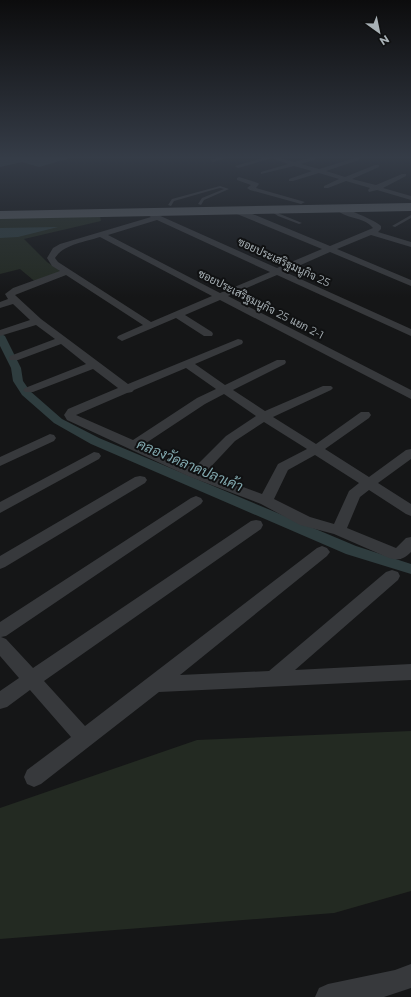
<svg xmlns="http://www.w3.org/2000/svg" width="411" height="997" font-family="Montserrat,Sarabun,sans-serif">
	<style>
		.green { fill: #232a22 }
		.water { fill: #2f3d3f }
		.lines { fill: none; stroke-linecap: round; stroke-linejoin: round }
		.canal { fill: #2f3d3f; fill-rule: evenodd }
		.lane { fill: #37393c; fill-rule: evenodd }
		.street { fill: #37393c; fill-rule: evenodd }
		.primary { fill: #53575b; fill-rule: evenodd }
		.labels { text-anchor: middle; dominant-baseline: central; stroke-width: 4; stroke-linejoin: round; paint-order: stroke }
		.far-street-label { font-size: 11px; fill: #a8b1b6; stroke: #101112 }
		.water-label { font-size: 14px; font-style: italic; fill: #82a9af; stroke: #101112 }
	</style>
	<rect width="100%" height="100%" fill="#151617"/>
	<path class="green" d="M100,216L101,221L24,239L47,262L66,275L38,284L20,269L0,274V218Z
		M411,731V891L334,913L0,939V808L197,740Z"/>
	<path class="water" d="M0,158H70L39,167L22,162L0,167Z
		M58,227L18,237L0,238V228Z"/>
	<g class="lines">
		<path class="canal" d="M0,333L5,336L21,368L23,381L30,391L62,419L99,438L356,546L411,564V574L346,554L91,444L54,423L22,395L13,381L11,368L0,346Z"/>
		<path class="lane" d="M220,186L229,189L204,200L201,205L198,204L202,198L224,189L220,188L216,189L174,201L171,206L168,205L172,199Z
			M269,208H271L280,214L302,223L299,224L278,216L269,210Z
			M411,215V218L395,227L392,226Z"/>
		<path class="street" d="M216,158H226L213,162L210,160Z
			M263,158H280L294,162L309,158H317L316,159L301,164L319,169L355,158H359V160L326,171L345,177L375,165H379V167L352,179L376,185L402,174H406V176L383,188L411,196V200L377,190L369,192L368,190L370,188L346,181L328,188H324V186L339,179L319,173L293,181H289V179L312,171L294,166L261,174V172L288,164L272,158L238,168L235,166Z
			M239,177L258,183L259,184L256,188L305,202L301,204L250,190L247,188L251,185L237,180V178Z
			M336,206C341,206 377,221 381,226V229L378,232L411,242V247L371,235L337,249L411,280V286L330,252L285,272L411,329V336L277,275L228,296L411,390V399L220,300L185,315L212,332L213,334L212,336H204L176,318L122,341L117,338L118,336L143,325L66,275L15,295L41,319L128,384L238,339L242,340L243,342L242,344L195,364L225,385L277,360H285L286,362L285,364L233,390L265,411L323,386H331L333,388L331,390L273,417L316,444L361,412H369L371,415L369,418L325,449L369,477L406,450L411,449V459L378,483L411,504V516L406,514L369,490L360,497L347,528L396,548L406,538L411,537V552C404,559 399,561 389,558L334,534L300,525L261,504L188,476L67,420L64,415L68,409L118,388L93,369L33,392H25L23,390L25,388L86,364L61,344L18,360H10L9,358L10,356L55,339L36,325L0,336V330L30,320L13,304L0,308V302L8,299L5,294L13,288L60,271L52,266L47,258L53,248L60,244L151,217L143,212L147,210L277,268L322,249L232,212V208H238L330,246L373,228C364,216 345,220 335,208ZM157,220L270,272L220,293L108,235ZM100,237L212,296L151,322L58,262L55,258C64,244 85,242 100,237ZM186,368L216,389L197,398L133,440L76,415L127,393L132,392L134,390ZM224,394L256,416L226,436L194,468L143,445L205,404ZM264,422L307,449L278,464L262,494L205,473L235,441ZM315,455L359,483L349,491L334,524L310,517L274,499L288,470Z
			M50,434L54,435L56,438L54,441L0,466V457Z
			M94,452L99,453L101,456L99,459L0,513V502Z
			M140,476L145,477L147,480L145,483L5,567L0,569V556L135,477Z
			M196,496L201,498L203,501L201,504L6,636L1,637L6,639L33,668L251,521L256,520L261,521L263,525L261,529L44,681L85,726L317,548L322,546L327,548L330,552L327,556L180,675L269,671L386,572L392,570L398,572L400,576L398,580L295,670L411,664V680L159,692L41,784L34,787L27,784L24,777L27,770L71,737L30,690L7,707L0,709V691L19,678L0,656V622L191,498Z
			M411,964V988L384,997H315L319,988L328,984L395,970Z"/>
		<path class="primary" d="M411,203V211L0,219V211Z"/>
	</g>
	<linearGradient id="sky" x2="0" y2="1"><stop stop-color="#0c0c0d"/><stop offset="0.53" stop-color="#353c47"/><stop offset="1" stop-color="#353c47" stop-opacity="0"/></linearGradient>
	<rect width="411" height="297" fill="url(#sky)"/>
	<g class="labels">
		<g class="far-street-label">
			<text transform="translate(284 262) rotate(25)">ซอยประเสริฐมนูกิจ 25</text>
			<text transform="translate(261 304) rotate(27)">ซอยประเสริฐมนูกิจ 25 แยก 2-1</text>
		</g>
		<g class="water-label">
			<text transform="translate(190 465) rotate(23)">คลองวัดลาดปลาเค้า</text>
		</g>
	</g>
	<g transform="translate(379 32) rotate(147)" stroke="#101112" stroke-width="3" paint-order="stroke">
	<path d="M0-3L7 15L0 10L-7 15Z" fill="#a8b1b6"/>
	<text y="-6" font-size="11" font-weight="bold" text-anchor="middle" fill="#a8b1b6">N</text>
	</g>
</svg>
